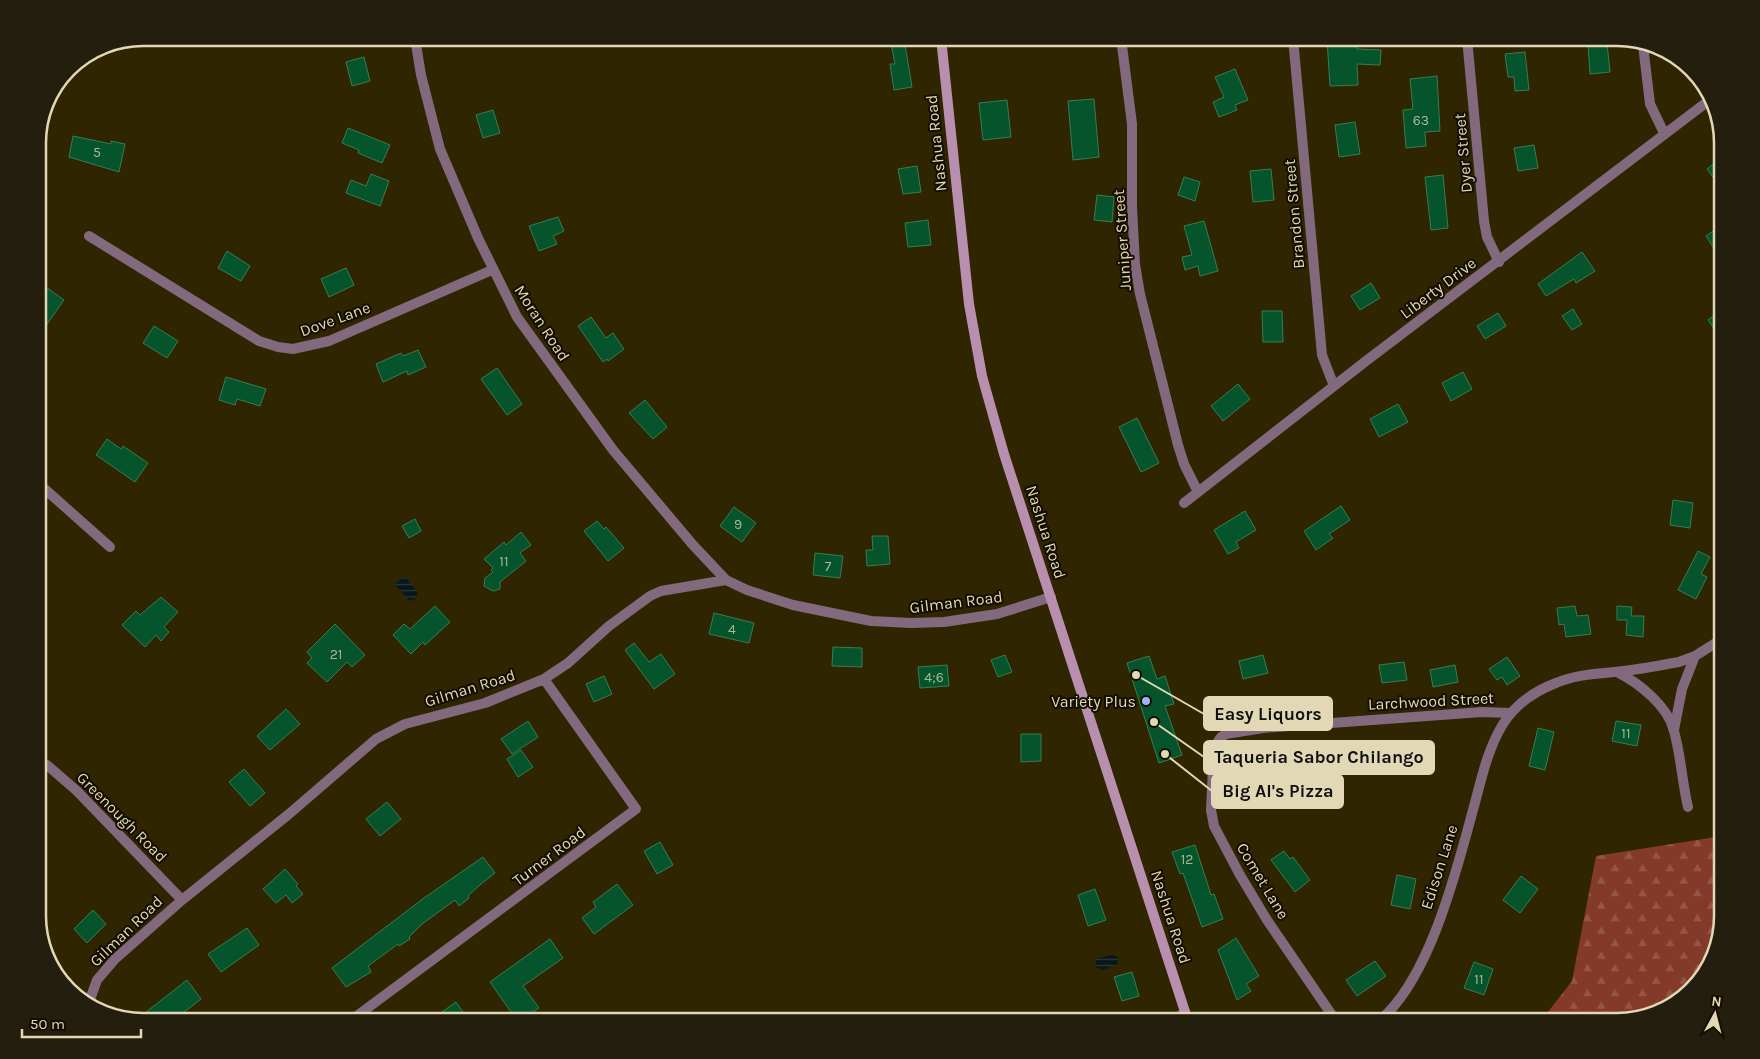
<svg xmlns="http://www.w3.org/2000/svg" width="1760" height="1059" font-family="Karla,sans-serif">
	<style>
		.forest { fill: url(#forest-firs) }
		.water { fill: url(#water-rules) }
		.building { fill: #05542c; stroke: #397d52 }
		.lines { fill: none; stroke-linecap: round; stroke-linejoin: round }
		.street { stroke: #82697d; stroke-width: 10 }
		.secondary { stroke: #b88faf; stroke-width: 10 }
		.poi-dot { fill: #a2b2fd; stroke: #140e00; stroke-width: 2 }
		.labels { text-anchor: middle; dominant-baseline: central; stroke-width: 4; stroke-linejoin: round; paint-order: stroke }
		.number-label { font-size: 14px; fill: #abb793 }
		.street-label { font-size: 16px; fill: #e2d8b5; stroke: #140e00 }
		.poi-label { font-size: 16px; fill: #e2d8b5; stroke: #140e00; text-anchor: end }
		.rim { fill: none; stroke: #e2d8b5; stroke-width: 2.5 }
		.leader { fill: none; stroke: #e2d8b5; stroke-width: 2 }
		.callout-dot { fill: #e2d8b5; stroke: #140e00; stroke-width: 2 }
		.callout { fill: #e2d8b5; stroke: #e2d8b5; stroke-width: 2 }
		.callout-label { font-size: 18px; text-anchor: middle; font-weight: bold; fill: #111 }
	</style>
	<defs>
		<pattern id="forest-firs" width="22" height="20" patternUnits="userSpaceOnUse" patternTransform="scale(1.25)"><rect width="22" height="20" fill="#833a2a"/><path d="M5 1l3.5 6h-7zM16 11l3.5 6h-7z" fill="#945647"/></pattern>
		<pattern id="water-rules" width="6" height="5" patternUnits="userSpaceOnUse" patternTransform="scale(1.25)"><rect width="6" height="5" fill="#09171b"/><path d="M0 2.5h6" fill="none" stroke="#2d383a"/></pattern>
	</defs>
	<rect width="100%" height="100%" fill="#2f2500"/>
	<path class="forest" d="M1722,836V916L1708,969L1670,1008L1617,1021H1541L1572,981L1596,856Z"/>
	<path class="water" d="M405,576L418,593L414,601L412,599L409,601L395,584Z
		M1112,955L1118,957L1117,965L1102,970L1096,967V959Z"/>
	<path class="building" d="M890,38H904L912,87L894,90L890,64H895Z
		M1356,38L1357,49L1381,50L1380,65L1357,64L1358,85L1330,86L1327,39Z
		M1607,43L1610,72L1590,74L1588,44Z
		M1525,52L1529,90L1515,91L1514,77H1508L1505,54Z
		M364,57L370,81L352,86L346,62Z
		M1235,69L1248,100L1235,105L1237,110L1219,117L1213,102L1224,97L1215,77Z
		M1437,76L1440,131L1425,132L1426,146L1406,148L1403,110L1413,109L1410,79Z
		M1094,99L1099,157L1073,160L1068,101Z
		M1007,100L1011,137L983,140L979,103Z
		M493,110L500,133L483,138L476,115Z
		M1355,122L1360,154L1339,157L1335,125Z
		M348,128L390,145L382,163L358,153L359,150L342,143Z
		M73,136L111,144V141L125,144L119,172L69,157Z
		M1534,145L1538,168L1518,171L1514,148Z
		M1722,157V189L1707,169Z
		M917,166L921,192L903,194L898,169Z
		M1271,169L1274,200L1253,202L1250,171Z
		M371,174L389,181L380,206L346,193L351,180L366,186Z
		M1443,175L1448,228L1431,230L1425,177Z
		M1184,177L1200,182L1195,201L1178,195Z
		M1097,195L1114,197L1112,222L1094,220Z
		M558,217L564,231L553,236L557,244L539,251L529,226Z
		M928,220L931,245L908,247L905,223Z
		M1204,221L1218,271L1200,276L1198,266L1185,270L1182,257L1192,255L1184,226Z
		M1722,225V261L1706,236Z
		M227,251L250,266L241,281L218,268Z
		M1582,252L1595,271L1576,283L1574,279L1546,296L1538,284Z
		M346,268L354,285L329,297L321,279Z
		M1371,283L1380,298L1360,310L1351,296Z
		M43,285L64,300L45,327L38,322V292Z
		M1573,309L1582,324L1572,330L1562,316Z
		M1722,309V340L1708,320Z
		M1262,311H1282L1283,342H1263Z
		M1498,313L1506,326L1485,339L1477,326Z
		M591,317L606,338L613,333L624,349L608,361L607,359L603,362L578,326Z
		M154,326L178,341L167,358L143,343Z
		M418,350L426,367L408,375L407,371L383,382L376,364L401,353L403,356Z
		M497,368L522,404L507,415L481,379Z
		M1463,372L1472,389L1451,401L1442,383Z
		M226,377L266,389L260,406L237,399L235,405L219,400Z
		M1238,384L1250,399L1223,421L1211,406Z
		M645,400L667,427L653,439L629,413Z
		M1398,404L1408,422L1379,437L1370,419Z
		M1137,418L1159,463L1141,472L1119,427Z
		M107,439L121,449L123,446L148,463L135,482L96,455Z
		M1673,500L1693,503L1690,528L1670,525Z
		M1341,506L1350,520L1329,534L1333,538L1316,550L1304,531Z
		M734,507L756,523L742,542L720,526Z
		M1245,511L1256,530L1236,542L1239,548L1228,554L1214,530Z
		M415,519L421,531L409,538L402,526Z
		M597,521L604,529L606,527L624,548L608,561L584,531Z
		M521,532L531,545L520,553L526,561L500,582V589L493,591L484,586L485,578L493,572L491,570L493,568L484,559L504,542L506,545Z
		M872,536H888L890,564L867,566L866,550H873Z
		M1698,551L1710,557L1701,574L1707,577L1696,599L1678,590Z
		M815,553L843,556L840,578L813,575Z
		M161,597L178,612L164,627L169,632L161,641L156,635L145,647L122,625L136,611L140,615Z
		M435,606L450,622L425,645L423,642L411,654L393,635L404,624L410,629Z
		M1575,606L1577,616L1588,615L1591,634L1566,637L1564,624L1559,625L1557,608Z
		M1617,606L1632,607L1631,616H1644L1643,637L1626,635L1627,620H1617Z
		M714,613L754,623L749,643L709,634Z
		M335,624L365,655L352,667L347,662L327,682L307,663L312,658L307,652Z
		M634,643L649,662L661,654L675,674L654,689L625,650Z
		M833,647L862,648V667L832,666Z
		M1005,655L1012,672L998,677L991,660Z
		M1263,655L1268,673L1243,679L1239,661Z
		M1149,656L1157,679L1165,676L1174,704L1165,706L1182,755L1159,763L1127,663Z
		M1507,657L1520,676L1507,685L1502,677L1497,680L1489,669Z
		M1404,662L1407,680L1382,683L1379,665Z
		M947,665L949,686L920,688L918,667Z
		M1455,665L1458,682L1433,687L1430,670Z
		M604,676L612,694L594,702L586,684Z
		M286,709L300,724L270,750L257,736Z
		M528,721L538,737L512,754L501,739Z
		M1616,721L1641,725L1637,746L1612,741Z
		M1538,728L1554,732L1545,770L1529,766Z
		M1021,734H1041V761L1021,762Z
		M1315,748L1318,764L1282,774V771L1265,774L1261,756Z
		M521,750L533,767L518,777L507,759Z
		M244,769L265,793L250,806L229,782Z
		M387,802L401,819L380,836L366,819Z
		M660,842L673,865L657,874L644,851Z
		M1195,845L1211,895L1214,894L1223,919L1202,927L1183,873L1180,874L1172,852Z
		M1284,851L1290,859L1293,857L1310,880L1295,892L1271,860Z
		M483,857L495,873L481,884L468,896L469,898L459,906L455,900L422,924L409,937L410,939L399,946L398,944L368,966L371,972L346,987L332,968L424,898Z
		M285,869L298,884L296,886L303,894L292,903L286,895L276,903L263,889Z
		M1397,875L1416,879L1410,909L1391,905Z
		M1521,876L1538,889L1520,913L1503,900Z
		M617,884L633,905L594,934L582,918L596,907L593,902Z
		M1095,889L1106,920L1088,926L1078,895Z
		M93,910L106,924L87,943L74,929Z
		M247,928L259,945L221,972L208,954Z
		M1236,938L1259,976L1246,984L1251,991L1237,1000L1218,950Z
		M550,939L563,958L523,986L539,1008L518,1022L490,982Z
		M1375,961L1386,976L1357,996L1346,980Z
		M1474,962L1493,969L1484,995L1464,988Z
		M1132,972L1139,996L1122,1001L1114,977Z
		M187,980L201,999L171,1022L136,1020Z
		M456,1002L470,1022H428Z"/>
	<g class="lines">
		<path class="street" d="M415,38L421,75L440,149L478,238L517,317L613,450L693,545L726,580
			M1121,38L1132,124V207L1135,264L1140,294L1178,445L1184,464L1198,492
			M1293,38L1322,355L1334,386
			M1467,38L1484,221L1487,237L1499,262
			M1643,45L1650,104L1664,133
			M89,236L259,341L278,347L293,349L329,341L492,270
			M38,483L110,547
			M1184,503L1366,361L1711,99
			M1617,672C1639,683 1668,706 1674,731C1681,756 1682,782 1688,807
			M1674,730L1682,689L1695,656
			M38,760L47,765L77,791L182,900
			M88,1005L97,980L115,959L182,900L289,814L376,739L405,724L485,703L544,679L568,663L609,626L650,596L661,591L726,580L747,590L793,605L871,621L911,623L944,622L997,614L1051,597
			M350,1021L636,809L544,679
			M1173,1021L1185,1012
			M1336,1021L1267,920L1240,875L1214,826L1211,810L1214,747L1221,737L1226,734L1263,728L1482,712L1511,713
			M1379,1021C1429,980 1456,873 1473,810C1481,781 1487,750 1503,724C1515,705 1535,691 1556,683C1574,675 1595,674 1615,672C1636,670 1658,666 1679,662L1695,656L1722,639"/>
		<path class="secondary" d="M941,38L969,304L982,376L1004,454L1188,1021"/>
	</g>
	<circle class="poi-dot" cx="1146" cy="701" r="5"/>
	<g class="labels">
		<g class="number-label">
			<text x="1421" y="120">63</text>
			<text x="97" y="152">5</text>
			<text x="738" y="524">9</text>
			<text x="504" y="561">11</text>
			<text x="828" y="566">7</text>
			<text x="732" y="629">4</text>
			<text x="336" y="654">21</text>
			<text x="934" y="677">4;6</text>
			<text x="1626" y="733">11</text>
			<text x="1187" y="859">12</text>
			<text x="1479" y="979">11</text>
		</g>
		<g class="street-label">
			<text transform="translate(936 143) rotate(-96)">Nashua Road</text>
			<text transform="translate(1463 153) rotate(-95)">Dyer Street</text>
			<text transform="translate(1294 214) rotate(-95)">Brandon Street</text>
			<text transform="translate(1122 240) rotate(-94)">Juniper Street</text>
			<text transform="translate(1438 288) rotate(-37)">Liberty Drive</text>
			<text transform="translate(335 319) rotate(-20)">Dove Lane</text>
			<text transform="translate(542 323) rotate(57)">Moran Road</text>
			<text transform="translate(1046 532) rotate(72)">Nashua Road</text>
			<text transform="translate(956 602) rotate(-7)">Gilman Road</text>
			<text transform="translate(470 688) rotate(-17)">Gilman Road</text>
			<text transform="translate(1431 701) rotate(-3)">Larchwood Street</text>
			<text transform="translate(122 817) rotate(45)">Greenough Road</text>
			<text transform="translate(549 856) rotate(-37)">Turner Road</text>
			<text transform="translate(1439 867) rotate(-72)">Edison Lane</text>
			<text transform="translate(1263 881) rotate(59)">Comet Lane</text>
			<text transform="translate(1171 917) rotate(72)">Nashua Road</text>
			<text transform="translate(126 931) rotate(-44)">Gilman Road</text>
		</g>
		<g class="poi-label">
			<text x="1136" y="701">Variety Plus</text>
		</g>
	</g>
	<path d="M0 0H1760V1059H0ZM143 46H1617A97 97 0 0 1 1714 143V916A97 97 0 0 1 1617 1013H143A97 97 0 0 1 46 916V143A97 97 0 0 1 143 46Z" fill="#241e0e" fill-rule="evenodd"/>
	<path class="rim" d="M143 46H1617A97 97 0 0 1 1714 143V916A97 97 0 0 1 1617 1013H143A97 97 0 0 1 46 916V143A97 97 0 0 1 143 46Z"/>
	<path class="leader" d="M1136 675L1204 714M1154 722L1204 757M1165 754L1212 791"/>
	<g class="callout-dot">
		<circle cx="1136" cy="675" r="5"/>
		<circle cx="1154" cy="722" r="5"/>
		<circle cx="1165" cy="754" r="5"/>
	</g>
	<g class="callout">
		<rect x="1204" y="697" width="128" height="33" rx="5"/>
		<rect x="1204" y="741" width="230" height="33" rx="5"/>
		<rect x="1212" y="775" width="131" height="33" rx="5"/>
	</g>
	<g class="callout-label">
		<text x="1268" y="720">Easy Liquors</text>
		<text x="1319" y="763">Taqueria Sabor Chilango</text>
		<text x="1278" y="797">Big Al's Pizza</text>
	</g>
	<g transform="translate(1715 1014) rotate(7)" stroke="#140e00" stroke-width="4" paint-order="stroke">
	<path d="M0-4L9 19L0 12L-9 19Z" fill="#e2d8b5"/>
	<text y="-8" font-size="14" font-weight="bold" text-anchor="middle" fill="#e2d8b5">N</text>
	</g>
	<path d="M22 1029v8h119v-8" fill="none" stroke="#e2d8b5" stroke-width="2.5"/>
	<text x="30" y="1029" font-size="15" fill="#e2d8b5" stroke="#140e00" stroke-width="4" paint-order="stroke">50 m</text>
</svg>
